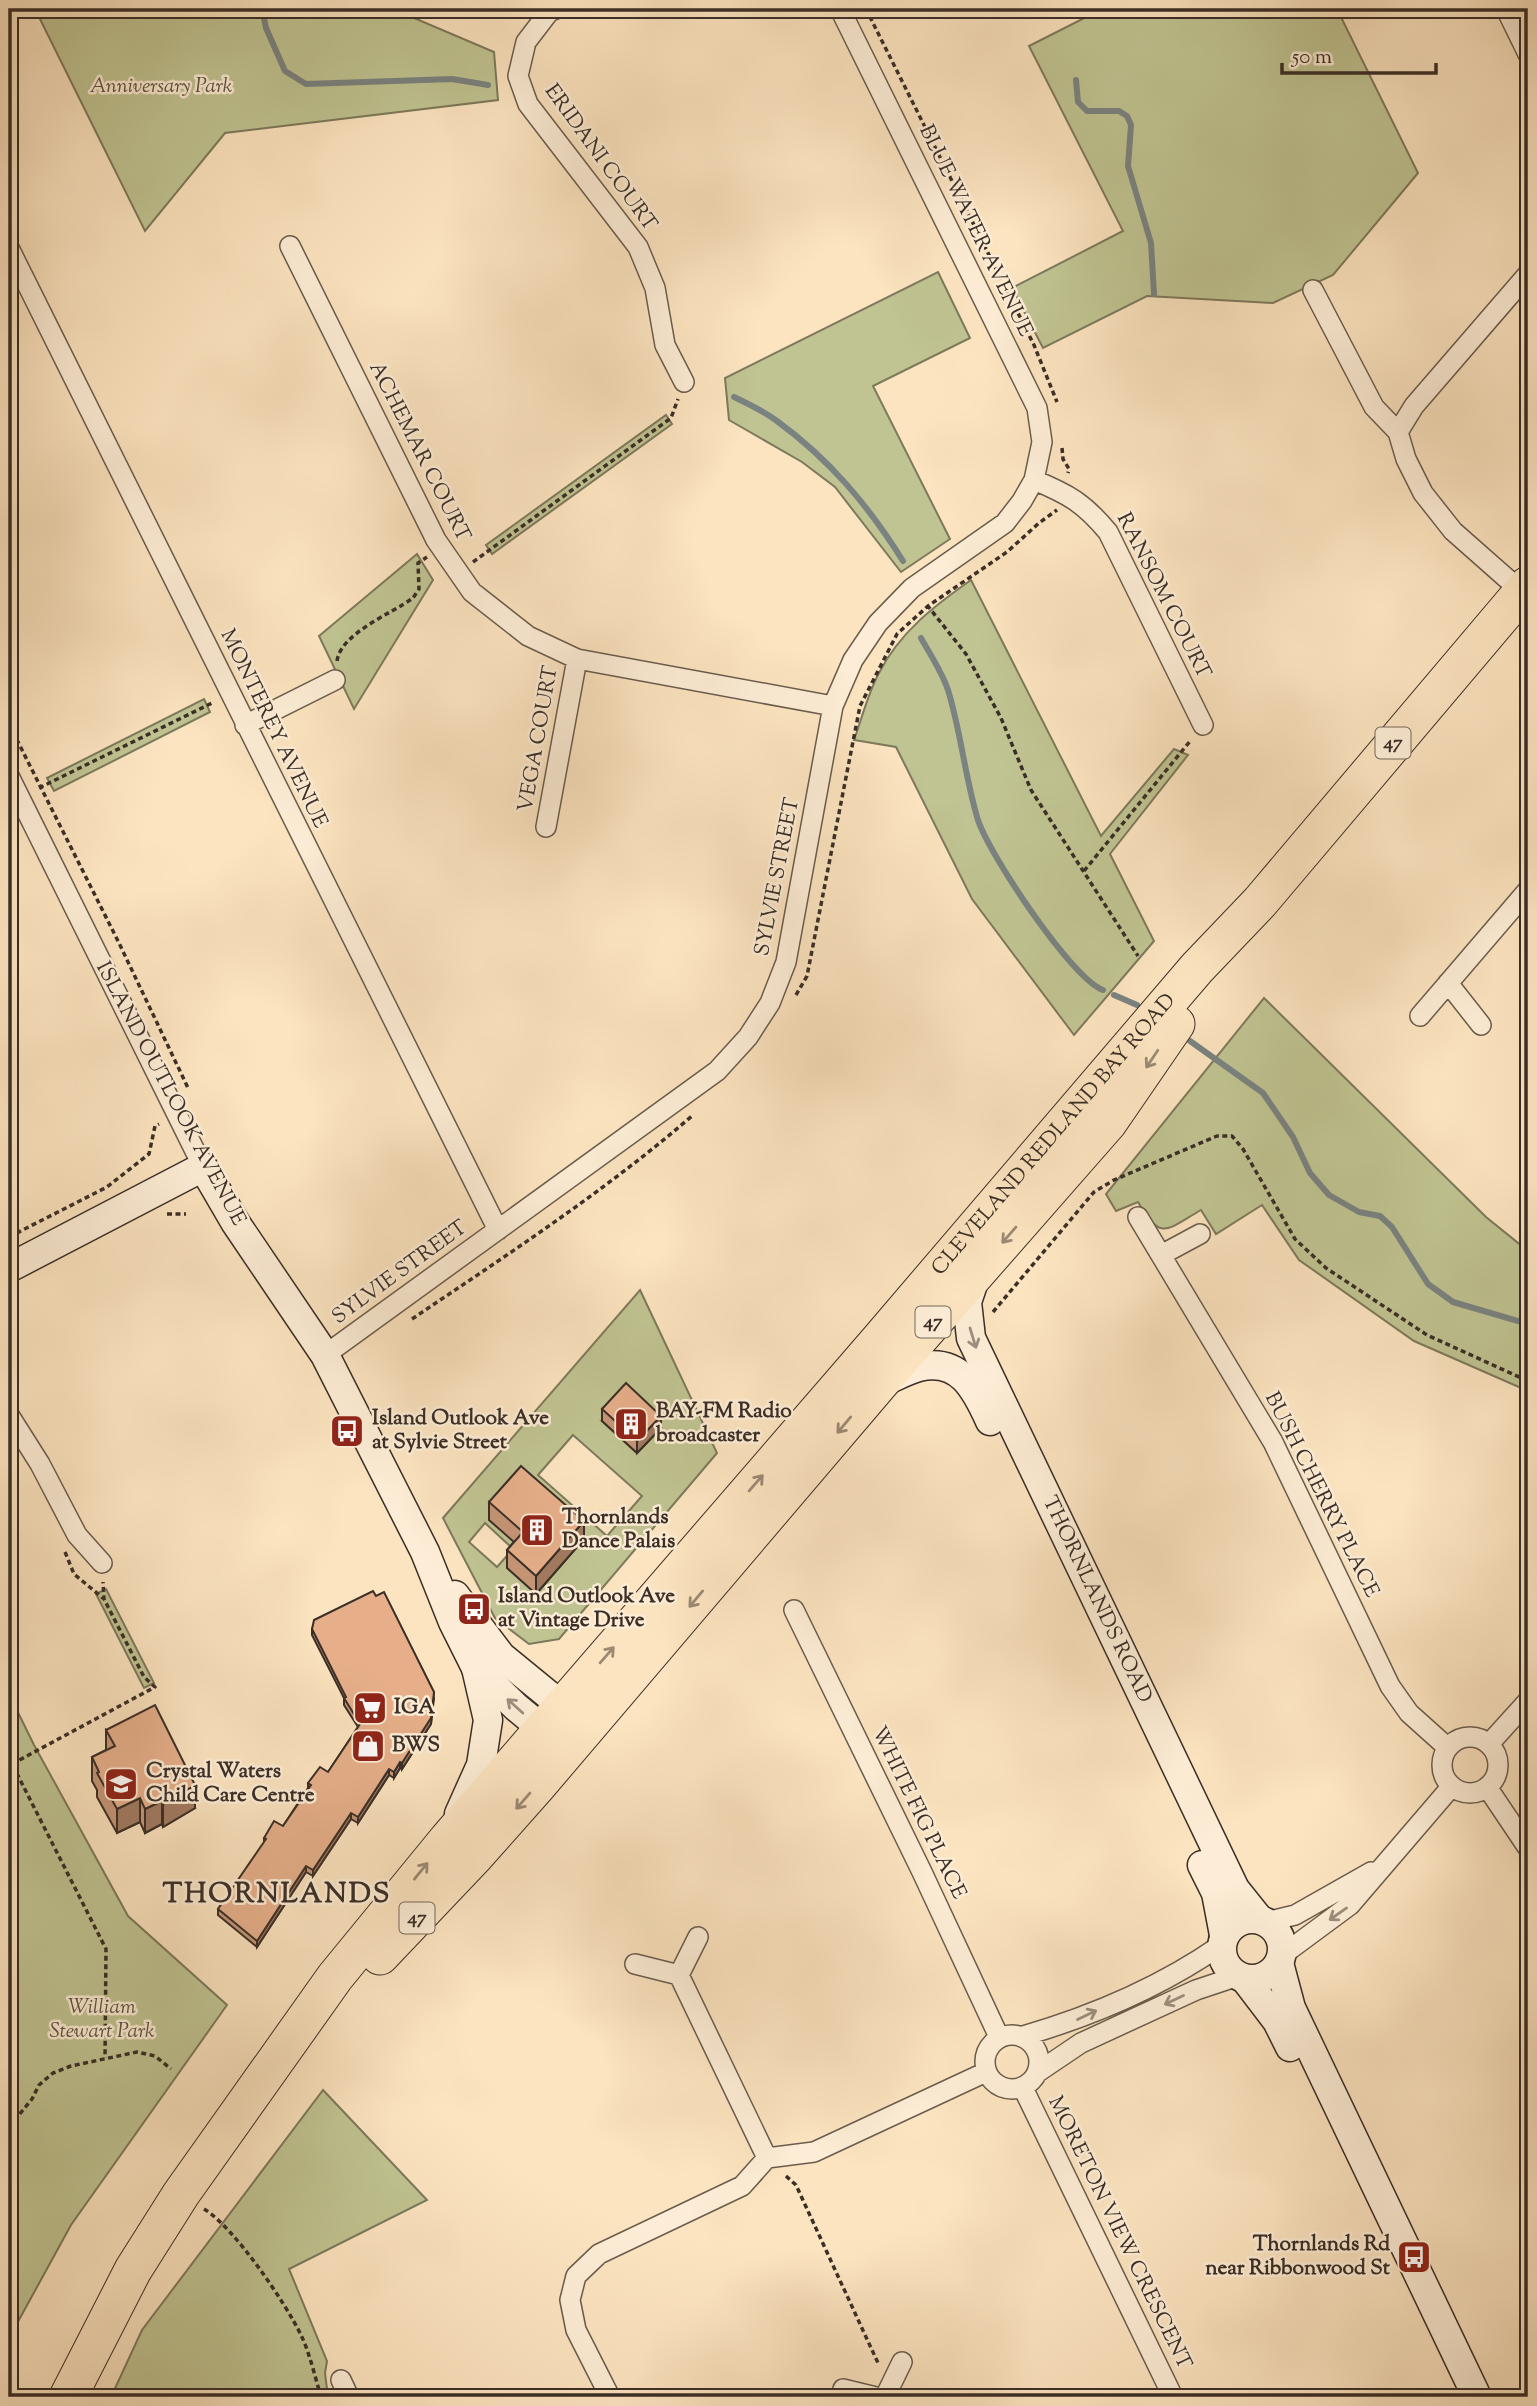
<svg xmlns="http://www.w3.org/2000/svg" width="1537" height="2406" font-family="'Sorts Mill Goudy',serif">
	<style>
		.green { fill: #c0c492; stroke: #7d795c; stroke-width: 2; fill-rule: evenodd }
		.lines { fill: none; stroke-linecap: round; stroke-linejoin: round }
		.stream { stroke: #7a8381; stroke-width: 6 }
		.street-casing { stroke: #6a5c4d; stroke-width: 22 }
		.secondary-casing { stroke: #3a2e27; stroke-width: 31 }
		.highway-casing { stroke: #3a2e27; stroke-width: 39 }
		.path { stroke: #3a2e27; stroke-width: 3.5; stroke-dasharray: 5 3.5; stroke-linecap: butt }
		.street { stroke: #fdedd6; stroke-width: 19 }
		.secondary { stroke: #fdedd6; stroke-width: 28 }
		.highway { stroke: #fce4c0; stroke-width: 37 }
		.wall { fill: #c69677; stroke: #3a2e27; stroke-width: 2 }
		.shaded-wall { fill: #a17a61; stroke: #3a2e27; stroke-width: 2 }
		.building { fill: #e6af8a; stroke: #3a2e27; stroke-width: 2 }
		.oneway { stroke: #9b8974 }
		.oneway2 { stroke: #9c8e7e }
		.labels { text-anchor: middle; dominant-baseline: central; stroke-width: 5; stroke-linejoin: round; paint-order: stroke }
		.shield { fill: #fdedd6; stroke: #74675c; stroke-width: 2 }
		.shield-label { font-size: 19px; font-weight: bold; fill: #3a2e27 }
		.park-label { font-size: 21px; font-style: italic; fill: #5c5442; stroke: #fdedd6 }
		.street-label { font-size: 21px; fill: #3a2e27; stroke: #fdedd6 }
		.poi-label { font-size: 21px; font-weight: bold; fill: #3a2e27; stroke: #fdedd6; text-anchor: start }
		.district-label { font-size: 28px; font-weight: bold; letter-spacing: 2px; fill: #3a2e27; stroke: #fdedd6 }
	</style>
	<rect width="100%" height="100%" fill="#fce4c0"/>
	<filter id="stains"><feTurbulence type="fractalNoise" baseFrequency=".00286" numOctaves="4"/><feColorMatrix values="0 0 0 0 .2 0 0 0 0 .09 0 0 0 0 .02 0 0 0 .5 -.17"/></filter>
	<radialGradient id="worn" r=".72"><stop offset=".6" stop-color="#630" stop-opacity="0"/><stop offset="1" stop-color="#630" stop-opacity=".3"/></radialGradient>
	<path class="green" d="M35,9H393L494,52L498,100L225,133L145,231Z
		M1102,9H1337L1418,173L1333,275L1273,303L1147,296L1043,348L1012,288L1123,231L1029,46Z
		M938,272L970,338L873,386L950,539L901,572L835,487L802,462L729,420L725,378Z
		M666,415L672,424L492,554L486,545Z
		M417,554L433,580L354,709L319,636Z
		M971,580L1101,836L1174,749L1188,755L1110,854L1154,941L1074,1035L972,899L896,747L854,740C862,718 868,693 879,673C900,632 934,606 971,580Z
		M204,699L210,712L54,791L47,778Z
		M1264,998L1486,1217L1528,1251V1391L1414,1341L1299,1260L1262,1205L1216,1234L1201,1210C1166,1230 1161,1242 1138,1202L1116,1211L1106,1194Z
		M640,1290L717,1453L559,1639L529,1644L495,1618L443,1518ZM602,1421L661,1428L637,1453ZM573,1435L642,1496L607,1536L538,1475ZM485,1523L513,1549L497,1567L469,1542Z
		M106,1589L154,1683L144,1688L96,1594Z
		M9,1694L34,1745L128,1916L227,2005L71,2225L14,2329L9,2344Z
		M323,2090L427,2200L289,2269L327,2361L325,2373L328,2397H111L142,2330Z"/>
	<g class="lines">
		<path class="stream" d="M262,9L266,28L285,71L306,84L452,79L488,85
			M1076,80L1078,102L1087,111H1119L1127,116L1131,125L1128,166L1151,243L1154,294
			M734,397C748,404 764,411 777,421C830,460 868,505 903,561
			M921,638C930,654 942,672 948,690C961,732 965,778 978,820C989,854 1071,978 1103,990
			M1114,995L1137,1005
			M1190,1041L1263,1093L1293,1137L1310,1173L1329,1195L1359,1212L1380,1216L1392,1227L1428,1284L1453,1302L1528,1324
			M9,2386L24,2397"/>
		<g class="street-casing">
			<path id="street" d="M556,9L549,12L526,42L518,76L528,104L638,247L655,288L665,345L684,382
				M1506,9L1528,54
				M290,246L436,540L472,592L528,636L577,659L833,706
				M9,248L498,1230
				M1313,290L1374,407L1398,432L1406,459L1423,493L1453,531L1522,592
				M1398,432L1414,406L1528,274
				M1034,480C1068,494 1084,503 1108,532L1203,725
				M245,725L335,680
				M9,776L203,1167
				M546,827L577,659
				M1448,983L1481,1025
				M1420,1016L1528,890
				M1138,1217L1273,1442L1390,1686L1409,1713L1448,1748
				M1161,1255L1200,1234
				M325,1355L717,1071L748,1037L770,1003L786,962L833,706L853,660L878,623L912,588L1005,523L1022,501L1034,480L1042,442L1037,408L840,9
				M9,1415L40,1464L77,1535L102,1563
				M794,1610L922,1872L999,2037
				M1442 1765a28 28 0 1 1 56 0a28 28 0 1 1-56 0Z
				M1489,1744L1528,1701
				M1487,1787L1528,1848
				M1266,1922L1295,1915L1371,1872
				M1281,1956L1350,1905L1452,1786
				M635,1964L679,1975L698,1937
				M679,1975L767,2158
				M985 2062a27 27 0 1 1 54 0a27 27 0 1 1-54 0Z
				M1023,2036C1092,2016 1162,1986 1221,1945
				M1038,2072L1081,2043L1196,1990L1238,1976
				M1023,2088L1173,2397
				M341,2380L349,2397
				M843,2389L876,2397
				M610,2397L576,2330L570,2300L576,2276L599,2254L742,2186L767,2158L814,2152L986,2072
				M885,2397L902,2362"/>
		</g>
		<g class="secondary-casing">
			<g id="secondary">
				<path d="M9,1268L203,1167L235,1222L325,1355L425,1552L453,1622L476,1668L516,1707L557,1741"/>
				<path id="s1" d="M976,1275L967,1302L971,1338L1235,1889L1259,1919"/>
				<path d="M883,1382C895,1377 907,1370 919,1367C960,1357 976,1390 990,1421"/>
				<path d="M455,1595L501,1656L578,1719"/>
				<path d="M459,1814L481,1765L488,1720L476,1668"/>
				<path d="M1202,1865L1216,1893L1224,1935"/>
				<circle cx="1252" cy="1949" r="30"/>
				<path d="M1279,1963L1291,2008L1477,2397"/>
				<path d="M1245,1979L1277,2021L1290,2047"/>
			</g>
		</g>
		<g class="highway-casing">
			<g id="highway">
				<path d="M380,1956L475,1856L538,1785L880,1383L1108,1123L1176,1024"/>
				<path id="s2" d="M68,2397L133,2270L181,2194L335,1977L448,1839L880,1339L1197,968L1260,902L1528,585"/>
			</g>
		</g>
		<path class="path" d="M866,9L1034,345L1057,402
			M1062,448L1063,459L1069,469L1068,473
			M473,562L671,418L678,399
			M927,605L966,654L1001,718L1031,790L1138,956
			M337,661C341,633 391,614 413,598L419,589L418,563L427,557
			M9,724L119,943L189,1090
			M39,788L214,702
			M1084,871L1191,740
			M796,995L807,976L860,706L897,634L928,606L1007,552L1039,523L1057,510
			M167,1214H186
			M9,1237L107,1187L149,1154L155,1126L159,1124
			M993,1312L1094,1192L1114,1180L1217,1136H1232L1243,1149L1295,1239L1326,1268L1427,1335L1528,1381
			M412,1319C507,1255 605,1191 692,1116
			M65,1552L74,1574L104,1599
			M9,1758L106,1949L105,2058
			M12,1764L155,1687L144,1677L104,1599L103,1582
			M9,2127L32,2099L39,2085L53,2073L71,2066L137,2052L155,2056L171,2069
			M786,2176L796,2185L878,2363
			M204,2209C234,2227 285,2302 301,2335C310,2354 315,2377 321,2397"/>
		<use href="#street" class="street"/>
		<use href="#secondary" class="secondary"/>
		<use href="#highway" class="highway"/>
	</g>
	<path class="wall" d="M602,1409L661,1428L637,1453L602,1421Z
		M489,1502L584,1539L536,1594L507,1568V1550L514,1542L489,1520Z
		M312,1629L434,1698L431,1724L402,1769L400,1768L394,1778L389,1775L358,1823L351,1819L313,1876L306,1872L257,1947L218,1915V1909L264,1843V1838L283,1826L308,1788V1783L328,1772L358,1727L344,1705V1698L312,1635Z
		M106,1730L195,1808L163,1827L162,1824L145,1833L140,1822L117,1833L97,1797V1790L92,1781V1757L106,1750Z"/>
	<path class="shaded-wall" d="M661,1416V1428L637,1453V1441Z
		M584,1521V1539L536,1594V1576Z
		M434,1692L431,1724L402,1769V1763Z
		M400,1762V1768L394,1778V1772Z
		M389,1769V1775L358,1823V1817Z
		M195,1785V1808L163,1827V1804Z
		M140,1798V1822L117,1833V1809Z
		M162,1801V1824L145,1833V1809Z
		M351,1813V1819L313,1876V1870Z
		M306,1866V1872L257,1947V1941Z"/>
	<path class="building" d="M626,1383L661,1416L637,1441L602,1409Z
		M521,1466L584,1521L536,1576L507,1550L523,1532L489,1502Z
		M373,1591L376,1596L384,1592L434,1692L431,1718L402,1763L400,1762L394,1772L389,1769L358,1817L351,1813L313,1870L306,1866L257,1941L218,1909L266,1839L264,1838L274,1821L283,1826L311,1785L308,1783L320,1767L328,1772L360,1724L344,1698L346,1697L312,1629L314,1620Z
		M155,1705L195,1785L163,1804L162,1801L145,1809L140,1798L117,1809L97,1773L99,1772L92,1757L115,1746L106,1730Z"/>
	<defs><path id="oneway-shaft" d="M-6 0H5M1.5-3L5.5 0L1.5 3" fill="none" stroke-width="1.6" stroke-linecap="round" stroke-linejoin="round" transform="scale(1.75)"/></defs>
	<g class="oneway">
		<use href="#oneway-shaft" transform="translate(1152 1059) rotate(124)"/>
		<use href="#oneway-shaft" transform="translate(1009 1235) rotate(131)"/>
		<use href="#oneway-shaft" transform="translate(844 1425) rotate(130)"/>
		<use href="#oneway-shaft" transform="translate(756 1483) rotate(-49)"/>
		<use href="#oneway-shaft" transform="translate(696 1599) rotate(130)"/>
		<use href="#oneway-shaft" transform="translate(607 1655) rotate(-49)"/>
		<use href="#oneway-shaft" transform="translate(523 1801) rotate(131)"/>
		<use href="#oneway-shaft" transform="translate(421 1871) rotate(-51)"/>
	</g>
	<g class="oneway2">
		<use href="#oneway-shaft" transform="translate(973 1338) rotate(73)"/>
		<use href="#oneway-shaft" transform="translate(515 1706) rotate(-138)"/>
		<use href="#oneway-shaft" transform="translate(1338 1914) rotate(145)"/>
		<use href="#oneway-shaft" transform="translate(1174 2000) rotate(155)"/>
		<use href="#oneway-shaft" transform="translate(1087 2015) rotate(-25)"/>
	</g>
	<defs>
		<g id="building-square" transform="scale(1.75)"><rect x="-9" y="-9" width="18" height="18" rx="4" fill="#8f2418" stroke="#fdedd6"/><path d="M-4-6H4V6H1V3H-1V6H-4ZM-2.5-4.3h1.7v1.8h-1.7ZM.8-4.3h1.7v1.8H.8ZM-2.5-1h1.7V.8h-1.7ZM.8-1h1.7V.8H.8Z" fill="#fff"/></g>
		<g id="bus-square" transform="scale(1.75)"><rect x="-9" y="-9" width="18" height="18" rx="4" fill="#8f2418" stroke="#fdedd6"/><path d="M-5-6H5V4H4V6H2V4H-2V6H-4V4H-5ZM-3.5-4V0h7V-4ZM-3.5 1.2v1.5H-2V1.2ZM2 1.2v1.5H3.5V1.2Z" fill="#fff"/></g>
		<g id="supermarket-square" transform="scale(1.75)"><rect x="-9" y="-9" width="18" height="18" rx="4" fill="#8f2418" stroke="#fdedd6"/><path d="M-6-5.5h2.5l.6 2H6L4.5 2H-2.5L-4.4-4H-6ZM-1.5 3.2a1.3 1.3 0 1 0 .1 0ZM3 3.2a1.3 1.3 0 1 0 .1 0Z" fill="#fff"/></g>
		<g id="shop-square" transform="scale(1.75)"><rect x="-9" y="-9" width="18" height="18" rx="4" fill="#8f2418" stroke="#fdedd6"/><path d="M-5-2.5h2.3a2.7 3.5 0 0 1 5.4 0H5L5.5 6h-11ZM-1.5-2.5h3a1.5 2.3 0 0 0-3 0Z" fill="#fff"/></g>
		<g id="school-square" transform="scale(1.75)"><rect x="-9" y="-9" width="18" height="18" rx="4" fill="#8f2418" stroke="#fdedd6"/><path d="M0-5L7-2L0 1L-7-2ZM-4 1L0 2.5L4 1V4Q0 6-4 4Z" fill="#fff"/></g>
	</defs>
	<g fill-rule="evenodd">
		<use href="#building-square" x="631" y="1424"/>
		<use href="#bus-square" x="347" y="1431"/>
		<use href="#building-square" x="537" y="1530"/>
		<use href="#bus-square" x="474" y="1609"/>
		<use href="#supermarket-square" x="370" y="1708"/>
		<use href="#shop-square" x="368" y="1746"/>
		<use href="#school-square" x="121" y="1784"/>
		<use href="#bus-square" x="1414" y="2257"/>
	</g>
	<g class="labels">
		<g class="shield">
			<rect x="1375.5" y="727.5" width="35" height="31" rx="5"/>
			<rect x="915.5" y="1306.5" width="35" height="31" rx="5"/>
			<rect x="399.5" y="1902.5" width="35" height="31" rx="5"/>
		</g>
		<g class="shield-label">
			<text x="1393" y="743">47</text>
			<text x="933" y="1322">47</text>
			<text x="417" y="1918">47</text>
		</g>
		<g class="park-label">
			<text x="161" y="87">Anniversary Park</text>
			<text x="102" y="2008">William<tspan x="102" dy="24">Stewart Park</tspan></text>
		</g>
		<g class="street-label">
			<text transform="translate(600 158) rotate(54)">ERIDANI COURT</text>
			<text transform="translate(975 231) rotate(64)">BLUE WATER AVENUE</text>
			<text transform="translate(419 452) rotate(63)">ACHEMAR COURT</text>
			<text transform="translate(1163 596) rotate(63)">RANSOM COURT</text>
			<text transform="translate(273 729) rotate(64)">MONTEREY AVENUE</text>
			<text transform="translate(539 739) rotate(-80)">VEGA COURT</text>
			<text transform="translate(778 877) rotate(-79)">SYLVIE STREET</text>
			<text transform="translate(170 1094) rotate(62)">ISLAND OUTLOOK AVENUE</text>
			<text stroke="none"><textPath href="#s2" startOffset="1606">CLEVELAND REDLAND BAY ROAD</textPath></text>
			<text transform="translate(400 1273) rotate(-36)">SYLVIE STREET</text>
			<text transform="translate(1321 1495) rotate(63)">BUSH CHERRY PLACE</text>
			<text stroke="none"><textPath href="#s1" startOffset="355">THORNLANDS ROAD</textPath></text>
			<text transform="translate(918 1813) rotate(64)">WHITE FIG PLACE</text>
			<text transform="translate(1119 2233) rotate(64)">MORETON VIEW CRESCENT</text>
		</g>
		<g class="poi-label">
			<text x="656" y="1412">BAY-FM Radio<tspan x="656" dy="24">broadcaster</tspan></text>
			<text x="372" y="1419">Island Outlook Ave<tspan x="372" dy="24">at Sylvie Street</tspan></text>
			<text x="562" y="1518">Thornlands<tspan x="562" dy="24">Dance Palais</tspan></text>
			<text x="498" y="1597">Island Outlook Ave<tspan x="498" dy="24">at Vintage Drive</tspan></text>
			<text x="394" y="1708">IGA</text>
			<text x="392" y="1746">BWS</text>
			<text x="146" y="1772">Crystal Waters<tspan x="146" dy="24">Child Care Centre</tspan></text>
			<text x="1390" y="2245" text-anchor="end">Thornlands Rd<tspan x="1390" dy="24">near Ribbonwood St</tspan></text>
		</g>
		<g class="district-label">
			<text x="277" y="1895">THORNLANDS</text>
		</g>
	</g>
	<rect width="1537" height="2406" fill="none" stroke="#fce4c0" stroke-width="35"/>
	<rect x="10" y="10" width="1516" height="2385" fill="none" stroke="#3a2e27" stroke-width="3.5"/>
	<rect x="18" y="18" width="1502" height="2371" fill="none" stroke="#3a2e27" stroke-width="2"/>
	<path d="M1282 63v10h154v-10" fill="none" stroke="#3a2e27" stroke-width="3.5"/>
	<text x="1292" y="63" font-size="21" fill="#3a2e27" stroke="#fdedd6" stroke-width="5" paint-order="stroke">50 m</text>
	<rect width="100%" height="100%" filter="url(#stains)"/>
	<rect width="100%" height="100%" fill="url(#worn)"/>
</svg>
